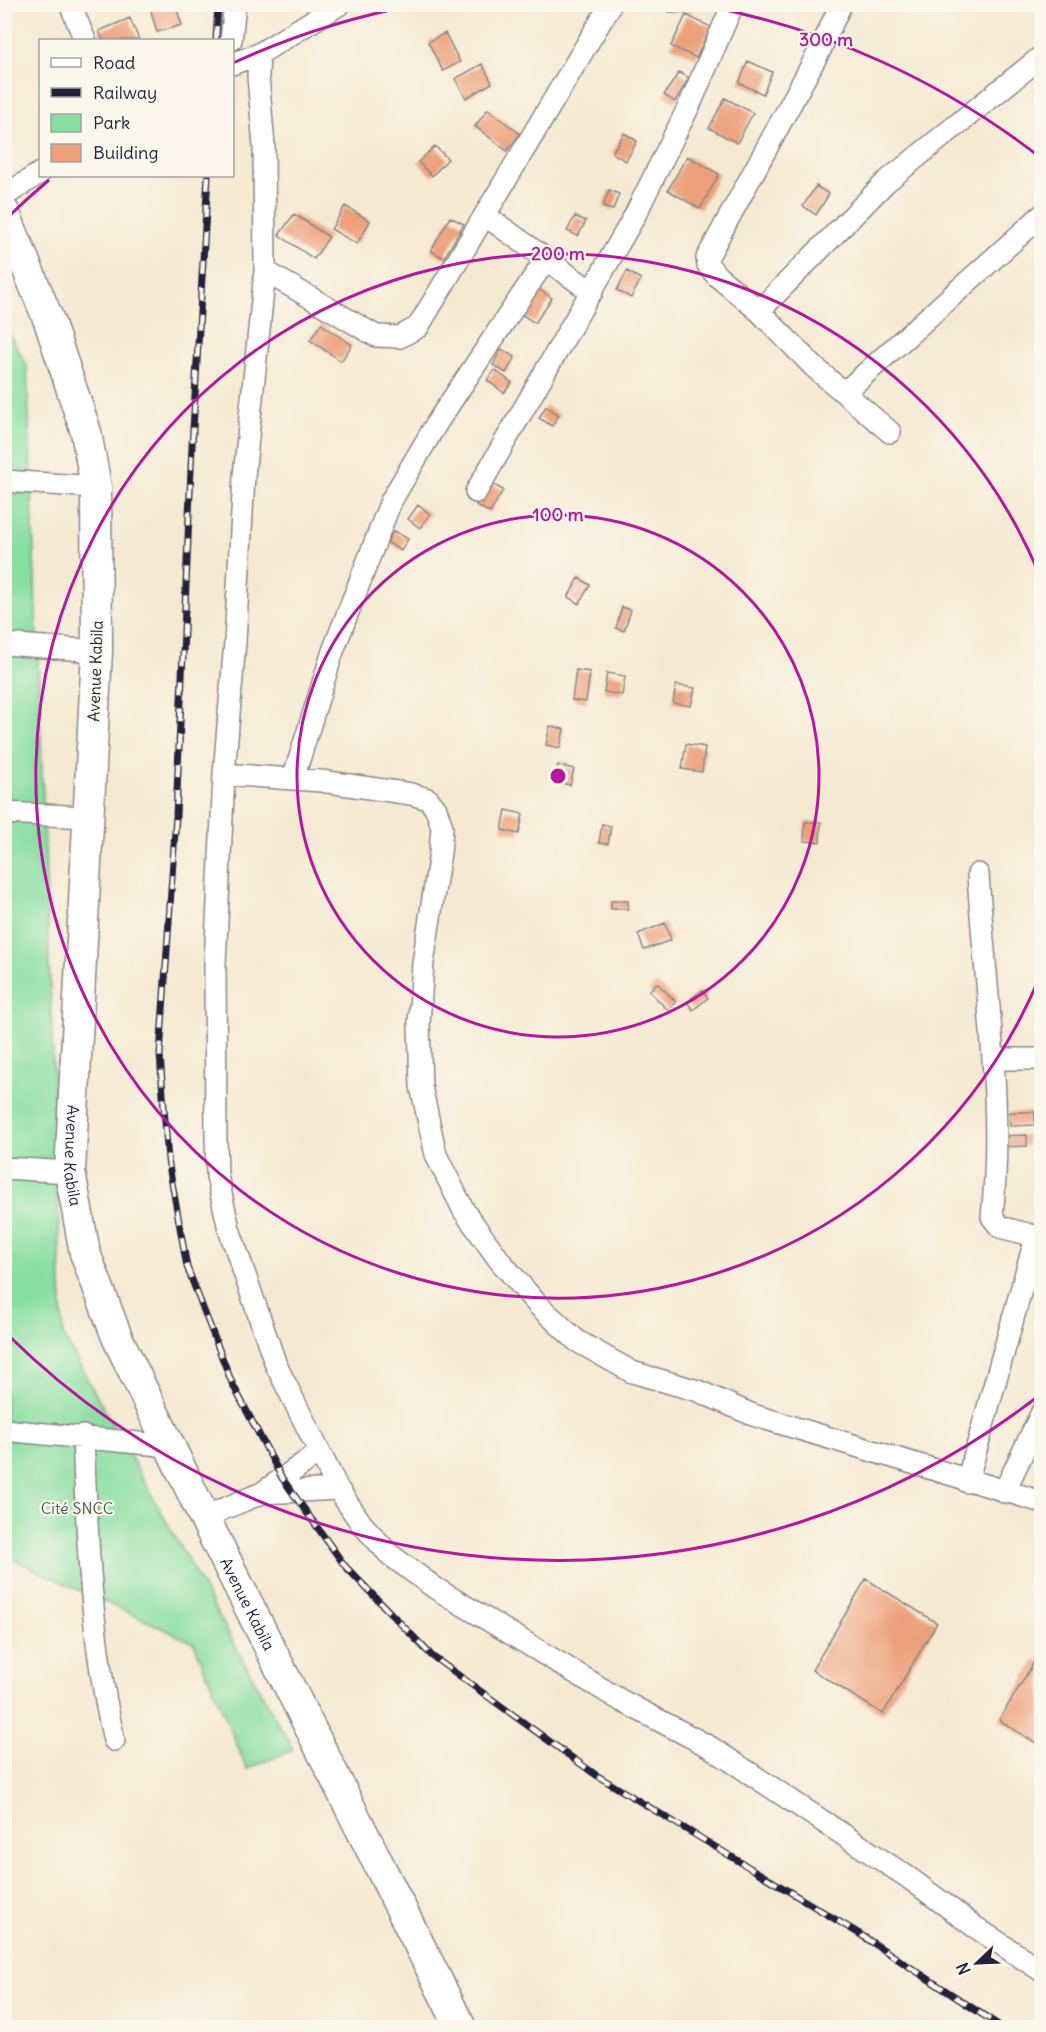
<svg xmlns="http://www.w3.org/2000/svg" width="1046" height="2032" font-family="Delius,sans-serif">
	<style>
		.green { fill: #88dea1; stroke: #55806e; stroke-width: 1.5 }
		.building { fill: #ec9f78 }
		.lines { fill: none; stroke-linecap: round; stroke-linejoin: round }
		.minor-casing { stroke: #8c8686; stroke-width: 24 }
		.highway-casing { stroke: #8c8686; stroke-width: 33 }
		.minor { stroke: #fff; stroke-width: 21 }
		.highway { stroke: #fff; stroke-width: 30 }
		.rail-casing { stroke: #22223b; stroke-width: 7 }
		.rail { stroke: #fbf7ec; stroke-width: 4.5; stroke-dasharray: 14; stroke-linecap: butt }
		.ring { fill: none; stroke: #b5179e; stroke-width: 3 }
		.labels { text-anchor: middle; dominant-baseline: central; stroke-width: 4.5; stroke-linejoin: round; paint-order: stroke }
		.street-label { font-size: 16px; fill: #22223b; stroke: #fbf7ec }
		.park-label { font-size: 16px; fill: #415a5a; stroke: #fbf7ec }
		.centre { fill: #b5179e; stroke: #fbf7ec; stroke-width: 3 }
		.ring-label { font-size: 18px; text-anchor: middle; font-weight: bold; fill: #b5179e; stroke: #fbf7ec; stroke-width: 4.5; stroke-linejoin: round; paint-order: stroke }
	</style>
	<rect width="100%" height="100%" fill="#fbf7ec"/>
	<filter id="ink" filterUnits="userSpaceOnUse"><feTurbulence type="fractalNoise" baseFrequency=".0167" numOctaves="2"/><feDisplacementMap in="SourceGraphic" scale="12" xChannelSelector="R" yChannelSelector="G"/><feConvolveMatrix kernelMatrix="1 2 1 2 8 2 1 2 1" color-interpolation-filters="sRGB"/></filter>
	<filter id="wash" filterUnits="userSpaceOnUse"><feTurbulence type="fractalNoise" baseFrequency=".008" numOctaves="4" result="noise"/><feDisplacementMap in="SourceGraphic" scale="24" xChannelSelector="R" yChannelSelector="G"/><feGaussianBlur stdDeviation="1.35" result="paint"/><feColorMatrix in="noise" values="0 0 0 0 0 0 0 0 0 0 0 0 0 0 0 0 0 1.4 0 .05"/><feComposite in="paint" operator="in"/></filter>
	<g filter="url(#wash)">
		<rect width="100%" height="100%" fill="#f5e9d2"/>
		<path class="green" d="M4,324L27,366L63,1335L293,1750L247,1769L194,1643L5,1556Z"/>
		<g id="blocks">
			<path class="building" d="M149,4H175L182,25L157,32Z
				M669,4H692V12H669Z
				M686,15L711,27L696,58L671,46Z
				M130,18L139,40H103L99,31Z
				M445,33L460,62L443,71L428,42Z
				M748,61L772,72L763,94L739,83Z
				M482,64L492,83L466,98L455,79Z
				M679,72L689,78L675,102L664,95Z
				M725,98L753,113L737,143L709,128Z
				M488,109L520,134L507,151L475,126Z
				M624,133L637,141L626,161L612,153Z
				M435,146L448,159L432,176L418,162Z
				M687,156L719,174L700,209L668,190Z
				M816,186L829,194L816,215L803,206Z
				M609,190L619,194L613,210L603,207Z
				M345,206L370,221L357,244L331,229Z
				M294,214L329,237L314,259L279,235Z
				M575,216L586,221L578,236L567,231Z
				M450,217L464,224L444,258L431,251Z
				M627,271L641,279L631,298L617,290Z
				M534,286L552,298L535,323L518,312Z
				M321,324L352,345L341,361L310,340Z
				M501,349L515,357L506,373L493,365Z
				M495,370L512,383L504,393L487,380Z
				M546,406L559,415L552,426L539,418Z
				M489,482L503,490L490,513L476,505Z
				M418,505L430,514L420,528L408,519Z
				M394,531L408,539L401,551L387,542Z
				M579,578L590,585L579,604L568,597Z
				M622,607L631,610L624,631L616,628Z
				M576,670L590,672L586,702L572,700Z
				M607,673L625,676L622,695L604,692Z
				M676,685L695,688L691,706L673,703Z
				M550,726L564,729L560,748L546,745Z
				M686,744L705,747L702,772L682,769Z
				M558,765L574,769L570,785L554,781Z
				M506,810L523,814L519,834L502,830Z
				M805,822H821L820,842L804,841Z
				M602,824L611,826L608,844L599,843Z
				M611,901H628V909H611Z
				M665,923L671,940L644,950L638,934Z
				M657,983L676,1002L668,1010L649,991Z
				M702,990L708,998L693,1010L687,1002Z
				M1010,1112H1035V1125L1010,1126Z
				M1027,1135V1146L999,1147V1136Z
				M866,1579L937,1623L883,1714L812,1670Z
				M1036,1659L1042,1662V1747L999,1720Z"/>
		</g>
	</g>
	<g filter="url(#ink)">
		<use href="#blocks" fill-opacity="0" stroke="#8c8686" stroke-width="1.5"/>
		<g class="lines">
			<g class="minor-casing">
				<path id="minor" d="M70,4L85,40
					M841,4L821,48L707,258L708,265L717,276L759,311L814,367L890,432
					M231,40L235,4
					M259,54L258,76L264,146L265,271L244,476L235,642L224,774L215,964L216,1138L217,1176L229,1229L276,1365L338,1489L361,1523L389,1554L435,1588L622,1701L710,1747L909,1878L975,1927L1042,1971
					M232,64L259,54L340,4
					M4,196L40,173
					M486,216L592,292
					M265,271L376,336L400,337L418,327L611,4
					M759,311L886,182L1042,56
					M845,392L1042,215
					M4,481L96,487
					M476,492L634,217L691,102L733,4
					M4,644L97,651
					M224,774L321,781L411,794L428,799L436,809L442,827L440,853L423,963L419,1024L421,1086L436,1155L464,1211L500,1261L538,1305L577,1341L632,1372L698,1391L753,1415L1042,1502
					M293,779L333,651L391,501L438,421L546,259
					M4,813L88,817
					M995,1059H1042
					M4,1168L70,1172
					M4,1430L170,1446
					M83,1436C87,1537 91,1641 114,1740
					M967,1482L1034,1244L1031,1235L1000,1227L992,1217C1004,1102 985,989 978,874
					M1004,1492L1042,1412
					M262,1493L338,1489
					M204,1517L262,1493L318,1453"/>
			</g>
			<g class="highway-casing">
				<g id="highway">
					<path id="s1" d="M4,212L49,321L86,432L96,487L97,651L70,1172L85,1253L117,1337L204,1517L461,2028"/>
				</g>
			</g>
			<use href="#minor" class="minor"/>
			<use href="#highway" class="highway"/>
			<g class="rail-casing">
				<path id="rail" d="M216,40L218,4
					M208,176L192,446L176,816L160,1055L168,1160L187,1267L232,1383L282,1478L345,1566L432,1656L596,1775L858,1933L1003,2028"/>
			</g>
			<use href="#rail" class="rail"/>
		</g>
	</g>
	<g class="ring">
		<circle cx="558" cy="776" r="261"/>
		<path d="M1040 976A522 522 0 1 1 1040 576"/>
		<path d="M1041 1394A784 784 0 0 1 8 1335M8 217A784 784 0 0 1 49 180M233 63A784 784 0 0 1 415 5M701 5A784 784 0 0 1 1041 158"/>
	</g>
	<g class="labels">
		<g class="street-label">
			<text transform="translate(95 671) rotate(-88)">Avenue Kabila</text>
			<text stroke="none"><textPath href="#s1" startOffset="960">Avenue Kabila</textPath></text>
			<text stroke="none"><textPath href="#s1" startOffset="1446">Avenue Kabila</textPath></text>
		</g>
		<g class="park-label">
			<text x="77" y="1508">Cité SNCC</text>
		</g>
	</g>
	<circle cx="558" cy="776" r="9" class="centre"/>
	<g class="ring-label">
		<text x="826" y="46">300 m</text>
		<text x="558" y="260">200 m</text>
		<text x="558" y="521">100 m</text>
	</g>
	<rect width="1046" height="2032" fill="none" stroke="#fbf7ec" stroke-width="24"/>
	<rect x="39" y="39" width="195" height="138" fill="#fbf7ec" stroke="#a4a2a5" stroke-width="1.5"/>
	<rect x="51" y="58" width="30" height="9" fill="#ffffff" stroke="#a4a2a5" stroke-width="1.5"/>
	<text x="93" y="69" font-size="18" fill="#22223b">Road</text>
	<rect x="51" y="88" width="30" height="9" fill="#22223b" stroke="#a4a2a5" stroke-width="1.5"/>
	<text x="93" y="99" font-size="18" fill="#22223b">Railway</text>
	<rect x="51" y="114" width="30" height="18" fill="#88dea1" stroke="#a4a2a5" stroke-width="1.5"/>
	<text x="93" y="129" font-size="18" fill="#22223b">Park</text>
	<rect x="51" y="144" width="30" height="18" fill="#ec9f78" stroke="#a4a2a5" stroke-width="1.5"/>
	<text x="93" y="159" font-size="18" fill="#22223b">Building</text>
	<g transform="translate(977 1963) rotate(247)" stroke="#fbf7ec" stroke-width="4.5" paint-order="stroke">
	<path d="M0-4.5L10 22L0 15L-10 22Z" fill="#22223b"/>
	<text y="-9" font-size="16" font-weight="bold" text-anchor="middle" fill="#22223b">N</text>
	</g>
</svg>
